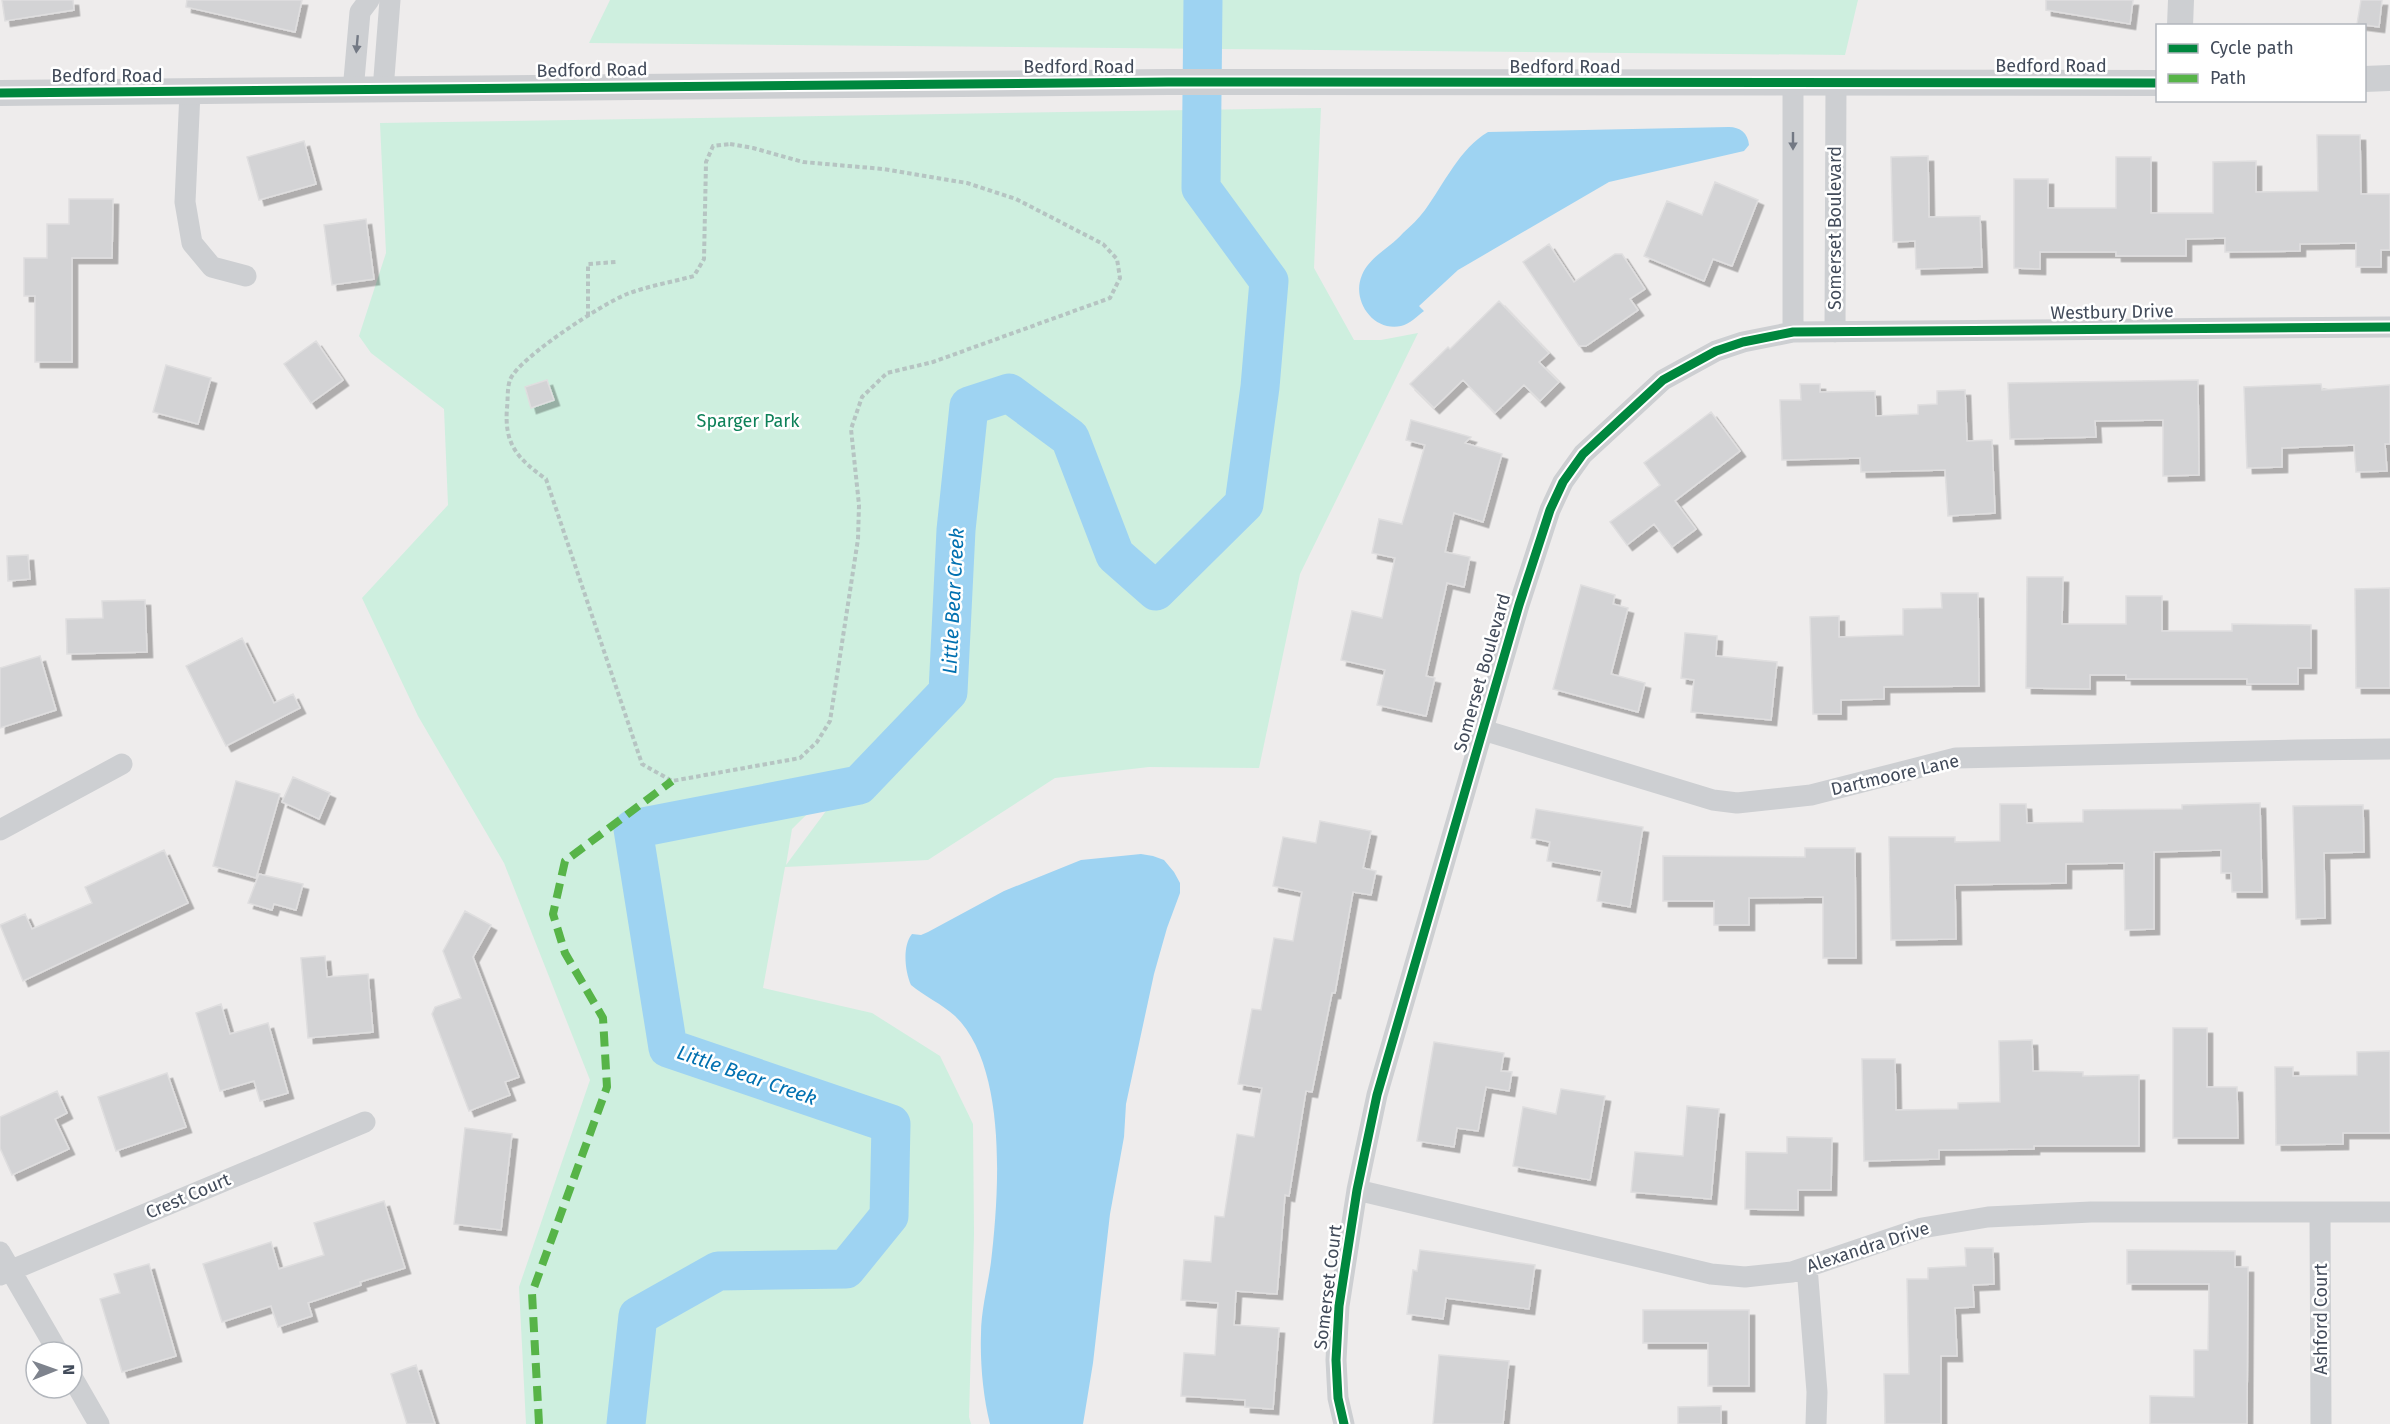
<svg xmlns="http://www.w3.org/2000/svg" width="2390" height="1424" font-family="'Fira Sans',sans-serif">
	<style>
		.green { fill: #ceefdf; fill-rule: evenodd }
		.water { fill: #9ed3f2 }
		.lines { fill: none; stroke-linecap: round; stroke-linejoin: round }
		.river { stroke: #9ed3f2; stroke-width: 39 }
		.building { fill: #d3d3d5; stroke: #dfdedf; stroke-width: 1.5; filter: url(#shadow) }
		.path { stroke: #b6c4c2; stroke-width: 4; stroke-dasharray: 4.5 3; stroke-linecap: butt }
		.minor { stroke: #cdcfd2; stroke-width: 21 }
		.tertiary { stroke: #cdcfd2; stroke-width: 26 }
		.quiet { stroke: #57b448; stroke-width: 8; stroke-dasharray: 15 8; stroke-linecap: butt }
		.cycleway-casing { stroke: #fff; stroke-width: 13 }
		.cycleway { stroke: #00873e; stroke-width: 9 }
		.oneway { fill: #737984 }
		.labels { text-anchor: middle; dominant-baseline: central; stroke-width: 5; stroke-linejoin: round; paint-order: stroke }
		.street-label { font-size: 18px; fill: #424b5a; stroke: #fff }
		.park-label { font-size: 18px; fill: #0e8159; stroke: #fff }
		.water-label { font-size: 20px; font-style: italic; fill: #0070b0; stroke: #fff }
	</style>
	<defs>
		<filter id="shadow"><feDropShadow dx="5.5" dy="5.5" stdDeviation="0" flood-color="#0004"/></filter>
	</defs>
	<rect width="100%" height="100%" fill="#eeecec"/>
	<path class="green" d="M610,0H1858L1845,55L589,43Z
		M1321,108L1314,268L1354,340H1381L1418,333L1300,574L1259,768L1149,767L1055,778L928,860L785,867L763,988L872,1013L940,1056L973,1124L974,1234L969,1417L971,1424H526L519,1287L590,1080L504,863L418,716L362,598L448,505L444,409L371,353L359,336L386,253L380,123ZM866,756V757L786,865L792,829Z"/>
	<path class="water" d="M1729,127C1740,127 1748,133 1749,145L1744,151L1609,182L1458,270L1419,306L1424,311C1417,316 1410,324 1401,326C1373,332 1351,300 1362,275C1370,256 1390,248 1403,233C1411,226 1419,218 1425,210C1444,184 1460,148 1488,132Z
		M1141,854L1153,856L1164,860L1174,872L1180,883V893L1167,928L1154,974L1126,1104L1124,1137L1110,1214L1093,1363L1083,1424H990C983,1396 980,1362 981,1334C981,1310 988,1285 991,1262C999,1194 1008,1067 955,1016C942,1004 924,996 911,985C905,972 902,946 912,934L921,935L928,932L1004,891L1081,860Z"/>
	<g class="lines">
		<path class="river" d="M626,1424L638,1316L718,1271L846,1269L889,1216L891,1124L668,1048L633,829L859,785L948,692L956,530L969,406L1009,393L1070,438L1115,555L1156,591L1244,504L1260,387L1269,281L1201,188L1203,0"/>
	</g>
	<path class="building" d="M2,0H73L74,10L5,21Z
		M187,0H302L295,32L186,7Z
		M2046,0H2133L2130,24L2046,10Z
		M2361,0H2382L2379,27L2357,24Z
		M2317,135H2360L2361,194H2390V250H2381V267H2356V243L2300,244V251L2225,252V238L2186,239V256H2116V252H2040V269L2014,268V179H2048V208H2116V157H2151V213H2213V162L2256,161V192L2318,191Z
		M304,141L316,184L259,200L247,157Z
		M1928,156L1929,217L1980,216L1982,267L1916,269L1915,241L1893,242L1891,157Z
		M1715,182L1758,200L1732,266L1713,259L1704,281L1644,256L1667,201L1702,215Z
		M69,199H113L112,258H72V362H35V296H24V258H47V224H69Z
		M366,219L374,279L332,285L324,225Z
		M1549,244L1574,282L1615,254H1622L1645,289L1630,299L1638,310L1586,346H1579L1523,262Z
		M1499,301L1549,353L1539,362L1559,382L1540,401L1524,385L1495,413L1463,380L1434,408L1410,384L1448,347L1450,349Z
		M316,341L343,380L311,403L284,364Z
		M166,365L211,378L198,424L153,412Z
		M547,380L554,400L531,408L525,387Z
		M2198,380L2199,475L2163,476V420L2095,421L2096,437L2010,439L2008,383Z
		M1800,384H1820V392L1875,391L1876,416L1918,414V405L1937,404V391L1965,390L1967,441L1992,440L1995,513L1948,516L1945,470L1861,472L1860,458L1782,460L1780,400H1801Z
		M2321,384L2322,390L2390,385V444H2385L2387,471L2356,472L2354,445L2282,448V467L2247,468L2244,387Z
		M1711,412L1740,451L1675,501L1696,529L1672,547L1654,524L1627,545L1610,522L1660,485L1644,463Z
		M1411,420L1471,437L1465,443L1502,454L1483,522L1454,513L1445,552L1470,557L1464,587L1447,583L1426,676L1435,678L1426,716L1377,705L1385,670L1341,660L1352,611L1382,618L1395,558L1372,553L1379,519L1402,524L1425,445L1406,440Z
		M28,555L30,579L8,581L7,556Z
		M2027,577H2063L2062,624H2126V596H2162V631H2232V624L2311,625V668H2298V684H2247V679H2126V675H2090V689L2026,688Z
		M1581,585L1615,595L1613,604L1628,608L1611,674L1645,683L1638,712L1553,689Z
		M2390,588V688H2356L2355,589Z
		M1941,593H1978L1979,686L1884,687V699L1841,700V714H1813L1810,617L1839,616V637L1903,635V609L1942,608Z
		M145,600L147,652L67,654L66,619L103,618L102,601Z
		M1685,633L1717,636L1716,656L1777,662L1771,720L1691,712L1694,680L1681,678Z
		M242,638L274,703L293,694L300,708L226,746L186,666Z
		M40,656L56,710L0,728V668Z
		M293,777L330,793L319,819L282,802Z
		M236,781L280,794L256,878L213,866Z
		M2260,803L2262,892H2232L2231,873H2221V850L2154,852V929L2125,930L2124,863L2066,864V883L1955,885L1956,939L1891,940L1889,837H1955V842L2000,841V804H2026L2027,823L2083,822V810L2182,809V805Z
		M2363,805L2364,852L2324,853L2325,918L2296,919L2293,806Z
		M1536,809L1643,827L1630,907L1597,901L1602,871L1547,861L1550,842L1531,838Z
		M1320,821L1371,831L1363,868L1376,871L1371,895L1353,892L1335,993H1332L1312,1092L1306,1091L1289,1196L1285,1195L1277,1294L1236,1291L1234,1325L1279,1328L1273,1409L1245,1407V1400L1181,1396L1184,1353L1215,1355L1218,1303L1181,1300L1184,1260L1211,1262L1215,1216L1224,1217L1237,1134L1254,1137L1262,1088L1238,1084L1252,1009L1261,1010L1274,938L1293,941L1302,892L1273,886L1283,837L1316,843Z
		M1805,848H1855L1856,958H1823V897L1749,898V925H1714V901H1663V856L1805,857Z
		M164,850L188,903L23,981L0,925L25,914L32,929L92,903L85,887Z
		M259,874L303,884L296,910L274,904L272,910L248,903Z
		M465,911L491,925L473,957L519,1077L505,1082L510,1095L469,1111L432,1014L435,1007L461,998L443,951Z
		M325,956L327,977L368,974L373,1032L308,1038L301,958Z
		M221,1004L230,1034L268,1023L288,1093L260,1101L254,1081L220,1091L196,1013Z
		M2173,1028H2207V1087H2237L2238,1138H2173Z
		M2032,1040L2033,1071L2083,1072V1076L2139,1075V1146H2034V1149L1939,1150V1159L1864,1161L1862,1059H1895L1896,1110L1958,1109V1103L2000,1102L1999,1041Z
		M1434,1042L1504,1053L1501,1071L1512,1072L1509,1091L1486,1087L1478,1131L1457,1128L1454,1147L1417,1141Z
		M2390,1051V1133H2343V1144L2276,1145L2275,1067H2293V1076L2357,1075V1052Z
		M167,1073L186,1127L116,1151L98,1097Z
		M1561,1089L1605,1096L1590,1180L1513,1166L1523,1107L1556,1114Z
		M57,1091L67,1113L55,1119L69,1149L12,1175L0,1148V1117Z
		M1687,1106L1719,1109L1711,1199L1631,1192L1635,1152L1683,1156Z
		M465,1128L512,1134L501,1230L454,1224Z
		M1787,1137L1832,1138L1831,1190H1798V1210L1745,1209L1746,1152L1787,1153Z
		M384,1201L405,1268L360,1282L361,1285L308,1303L312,1316L278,1327L271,1306L222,1322L203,1264L271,1242L279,1269L324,1255L314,1223Z
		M1965,1248H1993L1994,1284L1973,1285L1974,1307L1955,1308L1957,1356H1941V1424H1885L1884,1374H1909L1907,1279H1928V1268L1966,1266Z
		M1420,1250L1535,1265L1529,1309L1446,1298L1443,1319L1407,1314L1413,1270L1417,1271Z
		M2127,1250L2235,1251V1267H2248L2247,1424H2150V1396L2194,1397V1350H2208L2209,1284H2127Z
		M149,1264L176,1356L122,1372L100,1299L120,1293L114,1274Z
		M1643,1310H1749V1386H1708V1343H1643Z
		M1439,1355L1509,1361L1503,1424H1433Z
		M416,1365L435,1424H407L391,1374Z
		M1721,1406V1424H1678V1407Z"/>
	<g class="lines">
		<path class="path" d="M730,144L753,148L803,162L883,169L967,183L1016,199L1103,244L1117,259L1120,278L1110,298L933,362L887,373L862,397L851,429L859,505L858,539L830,721L817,742L800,758L672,781L642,764L546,479C518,459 504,445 507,408C508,400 507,388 510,380C518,358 604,303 627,294C648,286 672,282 694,276L704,259L706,162L713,146Z
			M588,316V264L616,262"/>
		<path class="minor" d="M383,90L390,0
			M353,91L360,12L369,0
			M190,92L185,202L192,243L212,267L246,276
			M1793,332V83
			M1835,332L1836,83
			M1483,730L1713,800L1737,803L1811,795L1956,758L2298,750L2390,749
			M0,830L122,764
			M1357,1190L1711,1274L1745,1277L1792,1272L1922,1228L1988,1217L2091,1212H2390
			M2320,1214L2321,1424
			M0,1252L58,1352
			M1807,1267L1817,1392L1816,1424
			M0,1275L365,1122
			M72,1377L99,1424
			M1344,1424L1338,1398L1336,1360L1339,1306L1357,1190L1377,1095L1519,605L1550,510L1563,482L1583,454L1663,380L1716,351L1743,342L1793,332L2390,327"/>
		<path class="tertiary" d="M2180,26L2181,0
			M2364,79L2390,78
			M0,93L1168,82L2158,83"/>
		<path class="quiet" d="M539,1424L532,1293L607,1087L603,1018L565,953L553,914L565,861L672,781"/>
		<g class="cycleway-casing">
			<path id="cycleway" d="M0,93L1168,82L2158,83
				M1344,1424L1338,1398L1336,1360L1339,1306L1357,1190L1377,1095L1519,605L1550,510L1563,482L1583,454L1663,380L1716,351L1743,342L1793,332L2390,327"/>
		</g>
		<use href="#cycleway" class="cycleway"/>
	</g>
	<defs><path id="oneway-solid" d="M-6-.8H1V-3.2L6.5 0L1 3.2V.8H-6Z" transform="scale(1.5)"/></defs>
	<g class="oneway">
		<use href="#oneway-solid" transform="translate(357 44) rotate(95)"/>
		<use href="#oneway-solid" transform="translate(1793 141) rotate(90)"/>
	</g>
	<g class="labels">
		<g class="street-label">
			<text x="2051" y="66">Bedford Road</text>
			<text x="1079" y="67">Bedford Road</text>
			<text x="1565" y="67">Bedford Road</text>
			<text transform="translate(592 70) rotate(-1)">Bedford Road</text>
			<text x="107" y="76">Bedford Road</text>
			<text transform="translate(1835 228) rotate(-90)">Somerset Boulevard</text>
			<text transform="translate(2112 312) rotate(-1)">Westbury Drive</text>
			<text transform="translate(1482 673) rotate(-74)">Somerset Boulevard</text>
			<text transform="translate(1895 775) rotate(-13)">Dartmoore Lane</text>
			<text transform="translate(188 1196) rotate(-23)">Crest Court</text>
			<text transform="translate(1868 1247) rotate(-18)">Alexandra Drive</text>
			<text transform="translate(1328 1287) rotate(-83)">Somerset Court</text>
			<text transform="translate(2321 1319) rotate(-90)">Ashford Court</text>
		</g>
		<g class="park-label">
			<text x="748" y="421">Sparger Park</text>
		</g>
		<g class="water-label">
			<text transform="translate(953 601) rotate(-87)">Little Bear Creek</text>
			<text transform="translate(747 1075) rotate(19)">Little Bear Creek</text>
		</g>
	</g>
	<rect x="2156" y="24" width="210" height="78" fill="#ffffff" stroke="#b3b7bd" stroke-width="1.5"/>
	<rect x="2168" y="44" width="30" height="9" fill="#00873e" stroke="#b3b7bd" stroke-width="1.5"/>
	<text x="2210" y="54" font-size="18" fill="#424b5a">Cycle path</text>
	<rect x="2168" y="74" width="30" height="9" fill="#57b448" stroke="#b3b7bd" stroke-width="1.5"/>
	<text x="2210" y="84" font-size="18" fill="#424b5a">Path</text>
	<g transform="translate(54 1370) rotate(89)"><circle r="28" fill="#ffffff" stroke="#b3b7bd" stroke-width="1.5"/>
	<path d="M0-4.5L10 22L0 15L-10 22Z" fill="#7e838d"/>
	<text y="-9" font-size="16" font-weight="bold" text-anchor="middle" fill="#424b5a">N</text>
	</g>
</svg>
